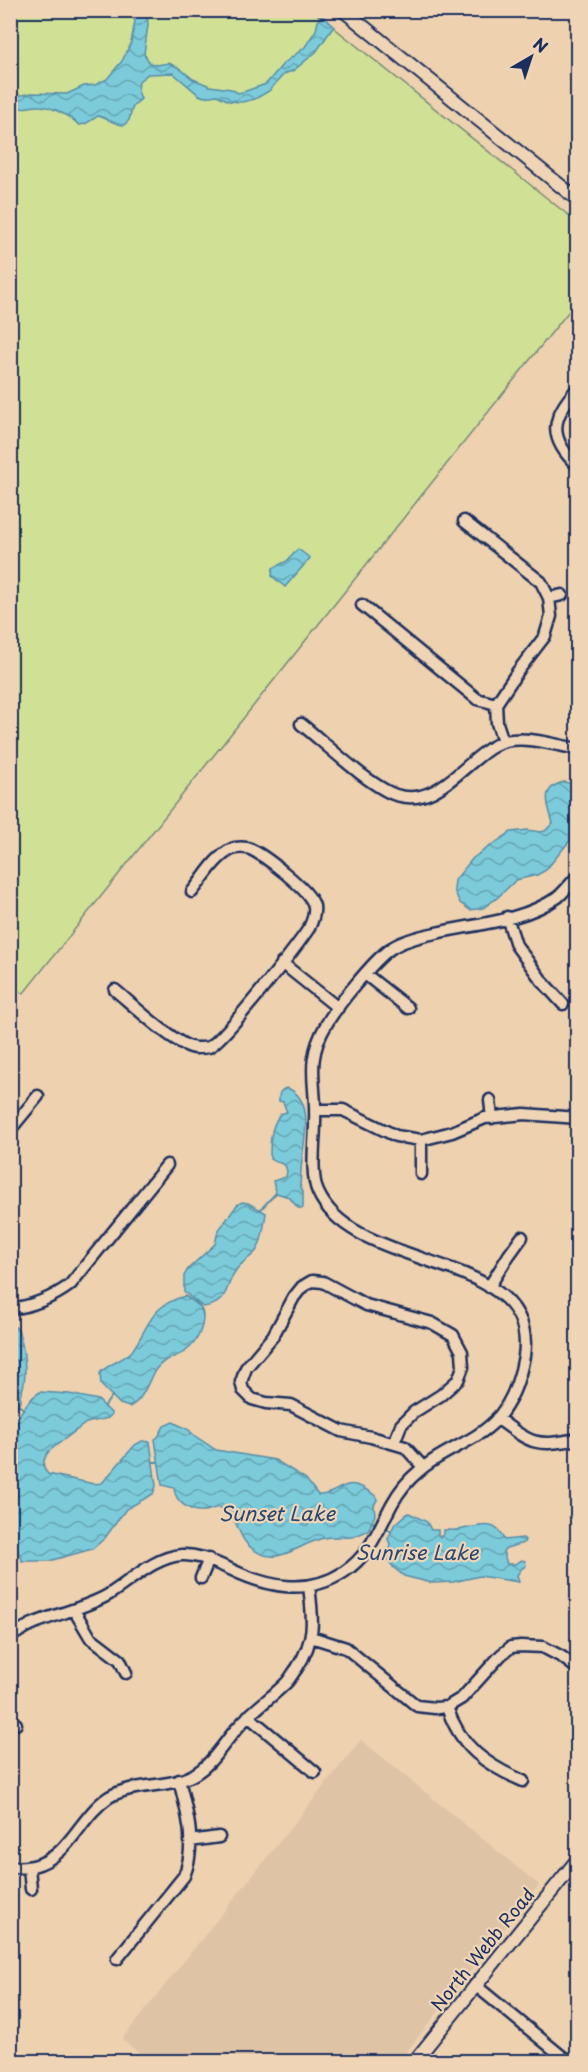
<svg xmlns="http://www.w3.org/2000/svg" width="588" height="2072" font-family="'Playpen Sans',sans-serif">
	<style>
		.built { fill: #dec3a5 }
		.green { fill: #d0e195; stroke: #76887a; stroke-width: 1.5 }
		.water { fill: url(#water-waves); stroke: #558da8; stroke-width: 1.5 }
		.lines { fill: none; stroke-linecap: round; stroke-linejoin: round }
		.stream { stroke: #558da8; stroke-width: 2 }
		.minor-casing { stroke: #1b2f5e; stroke-width: 15 }
		.major-casing { stroke: #1b2f5e; stroke-width: 16 }
		.minor { stroke: #efd5b6; stroke-width: 10 }
		.major { stroke: #efd5b6; stroke-width: 12 }
		.labels { text-anchor: middle; dominant-baseline: central; stroke-width: 4.5; stroke-linejoin: round; paint-order: stroke }
		.street-label { font-size: 18px; fill: #1b2f5e; stroke: #efd5b6 }
		.water-label { font-size: 20px; font-style: italic; fill: #2a4671; stroke: #efd5b6 }
	</style>
	<defs>
		<pattern id="water-waves" width="16" height="10" patternUnits="userSpaceOnUse" patternTransform="scale(1.5)"><rect width="16" height="10" fill="#7ccbda"/><path d="M0 5q4-4 8 0t8 0" fill="none" stroke="#65a5b4"/></pattern>
	</defs>
	<rect width="100%" height="100%" fill="#eed1ae"/>
	<filter id="ink" filterUnits="userSpaceOnUse"><feTurbulence type="fractalNoise" baseFrequency=".0167" numOctaves="2"/><feDisplacementMap in="SourceGraphic" scale="12" xChannelSelector="R" yChannelSelector="G"/><feConvolveMatrix kernelMatrix="1 2 1 2 8 2 1 2 1" color-interpolation-filters="sRGB"/></filter>
	<g filter="url(#ink)">
		<path class="built" d="M361,1740L539,1885L399,2061H149L122,2039Z"/>
		<path class="green" d="M10,11H313L578,223L577,301L23,994L10,984Z"/>
		<path class="water" d="M130,11H147L148,25L144,54L150,63L157,65L169,63L179,68L193,79L210,86L231,89L238,93L246,91L266,84L283,64L305,47L316,30L319,17H324L334,26L316,52L294,70L284,74L269,91L255,99L242,102L229,101L217,95L204,97L199,95L173,73L148,74L139,81L138,91L141,99L133,106L129,120L124,125C115,125 107,118 98,116L85,124L79,125C71,117 51,106 40,106C30,105 21,110 11,109V97L32,93L67,94L84,86L95,85L107,79L122,61L131,43L135,21Z
			M298,549L310,558L285,587L272,576L273,568L287,561Z
			M564,782L577,785L576,833L546,870L537,875L516,880L497,898L483,908L470,910L460,903L454,890L455,880L473,858L511,832L528,830L540,832L545,831L553,823C548,805 539,788 564,782Z
			M287,1088C312,1098 306,1130 303,1152C301,1163 301,1174 300,1185L303,1192V1208H298L289,1197L276,1193L273,1181L286,1177L287,1171L285,1165L270,1159C270,1142 270,1128 280,1114L287,1112L283,1102L279,1101C279,1094 279,1090 287,1088Z
			M242,1202L248,1203L266,1213C264,1225 263,1240 257,1250C251,1258 241,1262 236,1270C224,1287 230,1303 203,1307L184,1292V1276L188,1269L215,1244L218,1231L237,1205Z
			M185,1296C190,1299 196,1303 200,1307C208,1319 198,1342 187,1350C177,1358 164,1358 156,1369C146,1383 145,1399 129,1407L120,1404L101,1385L100,1373C109,1363 123,1361 132,1351C150,1326 149,1306 185,1296Z
			M11,1324L18,1329C24,1348 29,1377 20,1396L21,1400L16,1408L11,1410Z
			M40,1392L69,1394L98,1400L112,1414L108,1418L86,1423L49,1451C43,1459 41,1467 48,1474L94,1484L102,1483L135,1445L142,1441L150,1442L156,1486L153,1494L126,1509L105,1538L92,1549L49,1561H22L21,1555L11,1546V1444L18,1440L12,1435C14,1420 27,1400 40,1392Z
			M173,1422L189,1430L195,1436L216,1450L275,1460L306,1479L318,1495C333,1497 344,1479 359,1486C365,1488 371,1493 376,1496L377,1500L374,1505L375,1515L368,1531C362,1532 356,1537 351,1537C342,1538 333,1536 324,1538C296,1544 275,1572 247,1544C237,1534 237,1513 221,1508C214,1506 210,1511 203,1511C190,1512 175,1502 174,1488L162,1485L155,1439L158,1437L164,1426Z
			M409,1513L427,1522L431,1530H438V1535L440,1537L444,1534V1530C450,1530 457,1531 463,1529C481,1526 497,1519 504,1540L523,1538L525,1540L524,1543L506,1548L503,1551L507,1564H515L522,1560L525,1561L526,1566L522,1568L517,1575L519,1582L480,1576L453,1582L432,1583L404,1576L394,1568L388,1560L390,1544L388,1539L395,1523C402,1521 403,1515 409,1513Z"/>
		<g class="lines">
			<path class="stream" d="M261,1209L276,1193
				M18,1405L24,1409
				M104,1407L112,1396
				M153,1462H158
				M372,1522L378,1525
				M383,1527L391,1531"/>
			<g class="minor-casing">
				<path id="minor" d="M578,388C551,417 547,438 578,466
					M464,521L541,582L549,598L551,616L545,636L518,671L496,704L497,723L503,741
					M549,598L562,595
					M362,605L477,699L496,704
					M301,724C324,742 369,786 396,795C434,807 460,768 489,749C494,746 500,742 505,741C529,736 554,745 578,749
					M507,917L516,945L542,981L563,1004
					M282,963L338,1008
					M365,974L408,1008
					M115,990C131,1003 177,1047 195,1048C199,1048 206,1048 209,1047C224,1040 298,945 309,928C312,922 315,913 314,906C311,891 264,855 250,849C246,847 236,847 232,849C215,857 204,878 192,892
					M490,1100L492,1118
					M316,1110H343L396,1136L421,1140L452,1132L485,1118L524,1114L578,1118
					M10,1130L38,1096
					M421,1140V1174
					M489,1287L509,1255L522,1237
					M10,1309C33,1306 51,1299 70,1285L167,1165
					M497,1418C532,1444 534,1447 578,1439
					M394,1443L401,1425L414,1412L441,1395L458,1380L463,1367L462,1352L453,1335L432,1323L366,1305L323,1282L312,1281L302,1287L294,1297L273,1336L246,1368L241,1382L243,1390L252,1399L266,1403L291,1405L341,1431L371,1437L405,1447L423,1467
					M201,1578L209,1559
					M74,1610L90,1637L120,1660L126,1673
					M10,1637C18,1632 27,1626 35,1623C59,1613 85,1608 108,1595C131,1581 154,1557 182,1555C199,1554 215,1563 230,1569C267,1587 307,1596 344,1572C370,1555 378,1530 392,1504C399,1491 408,1480 419,1471C442,1450 474,1443 496,1420C511,1403 520,1379 524,1356C540,1249 355,1275 318,1192C310,1174 315,1142 315,1122C317,1083 304,1063 326,1025C336,1007 373,961 390,949C403,940 421,936 436,933C476,924 524,921 558,897C565,891 571,883 578,876
					M311,1637L346,1648L417,1706L435,1708L447,1707L462,1698L501,1655L511,1647L521,1646L543,1647L562,1657L578,1669
					M447,1707C460,1747 486,1765 523,1781
					M248,1716L315,1772
					M10,1724H16
					M190,1841L219,1837
					M10,1866C17,1869 26,1867 33,1866C70,1857 79,1817 109,1797C134,1782 167,1789 193,1775C212,1765 224,1742 239,1726C253,1710 271,1698 286,1683C290,1679 293,1673 297,1668C316,1639 313,1619 309,1586
					M29,1867L31,1889
					M117,1959L184,1876C197,1844 187,1812 179,1780
					M475,1985L569,2062"/>
			</g>
			<g class="major-casing">
				<path id="major" d="M343,10L578,200
					M414,2062L578,1859"/>
			</g>
			<use href="#minor" class="minor"/>
			<use href="#major" class="major"/>
		</g>
	</g>
	<g class="labels">
		<g class="street-label">
			<text transform="translate(482 1949) rotate(-51)">North Webb Road</text>
		</g>
		<g class="water-label">
			<text x="277" y="1513">Sunset Lake</text>
			<text x="417" y="1552">Sunrise Lake</text>
		</g>
	</g>
	<rect width="588" height="2072" fill="none" stroke="#efd5b6" stroke-width="36"/>
	<rect x="18" y="18" width="552" height="2036" fill="none" stroke="#1b2f5e" stroke-width="2" filter="url(#ink)"/>
	<g transform="translate(531 57) rotate(39)" stroke="#efd5b6" stroke-width="4.5" paint-order="stroke">
	<path d="M0-4.5L10 22L0 15L-10 22Z" fill="#1b2f5e"/>
	<text y="-9" font-size="16" font-weight="bold" text-anchor="middle" fill="#1b2f5e">N</text>
	</g>
</svg>
